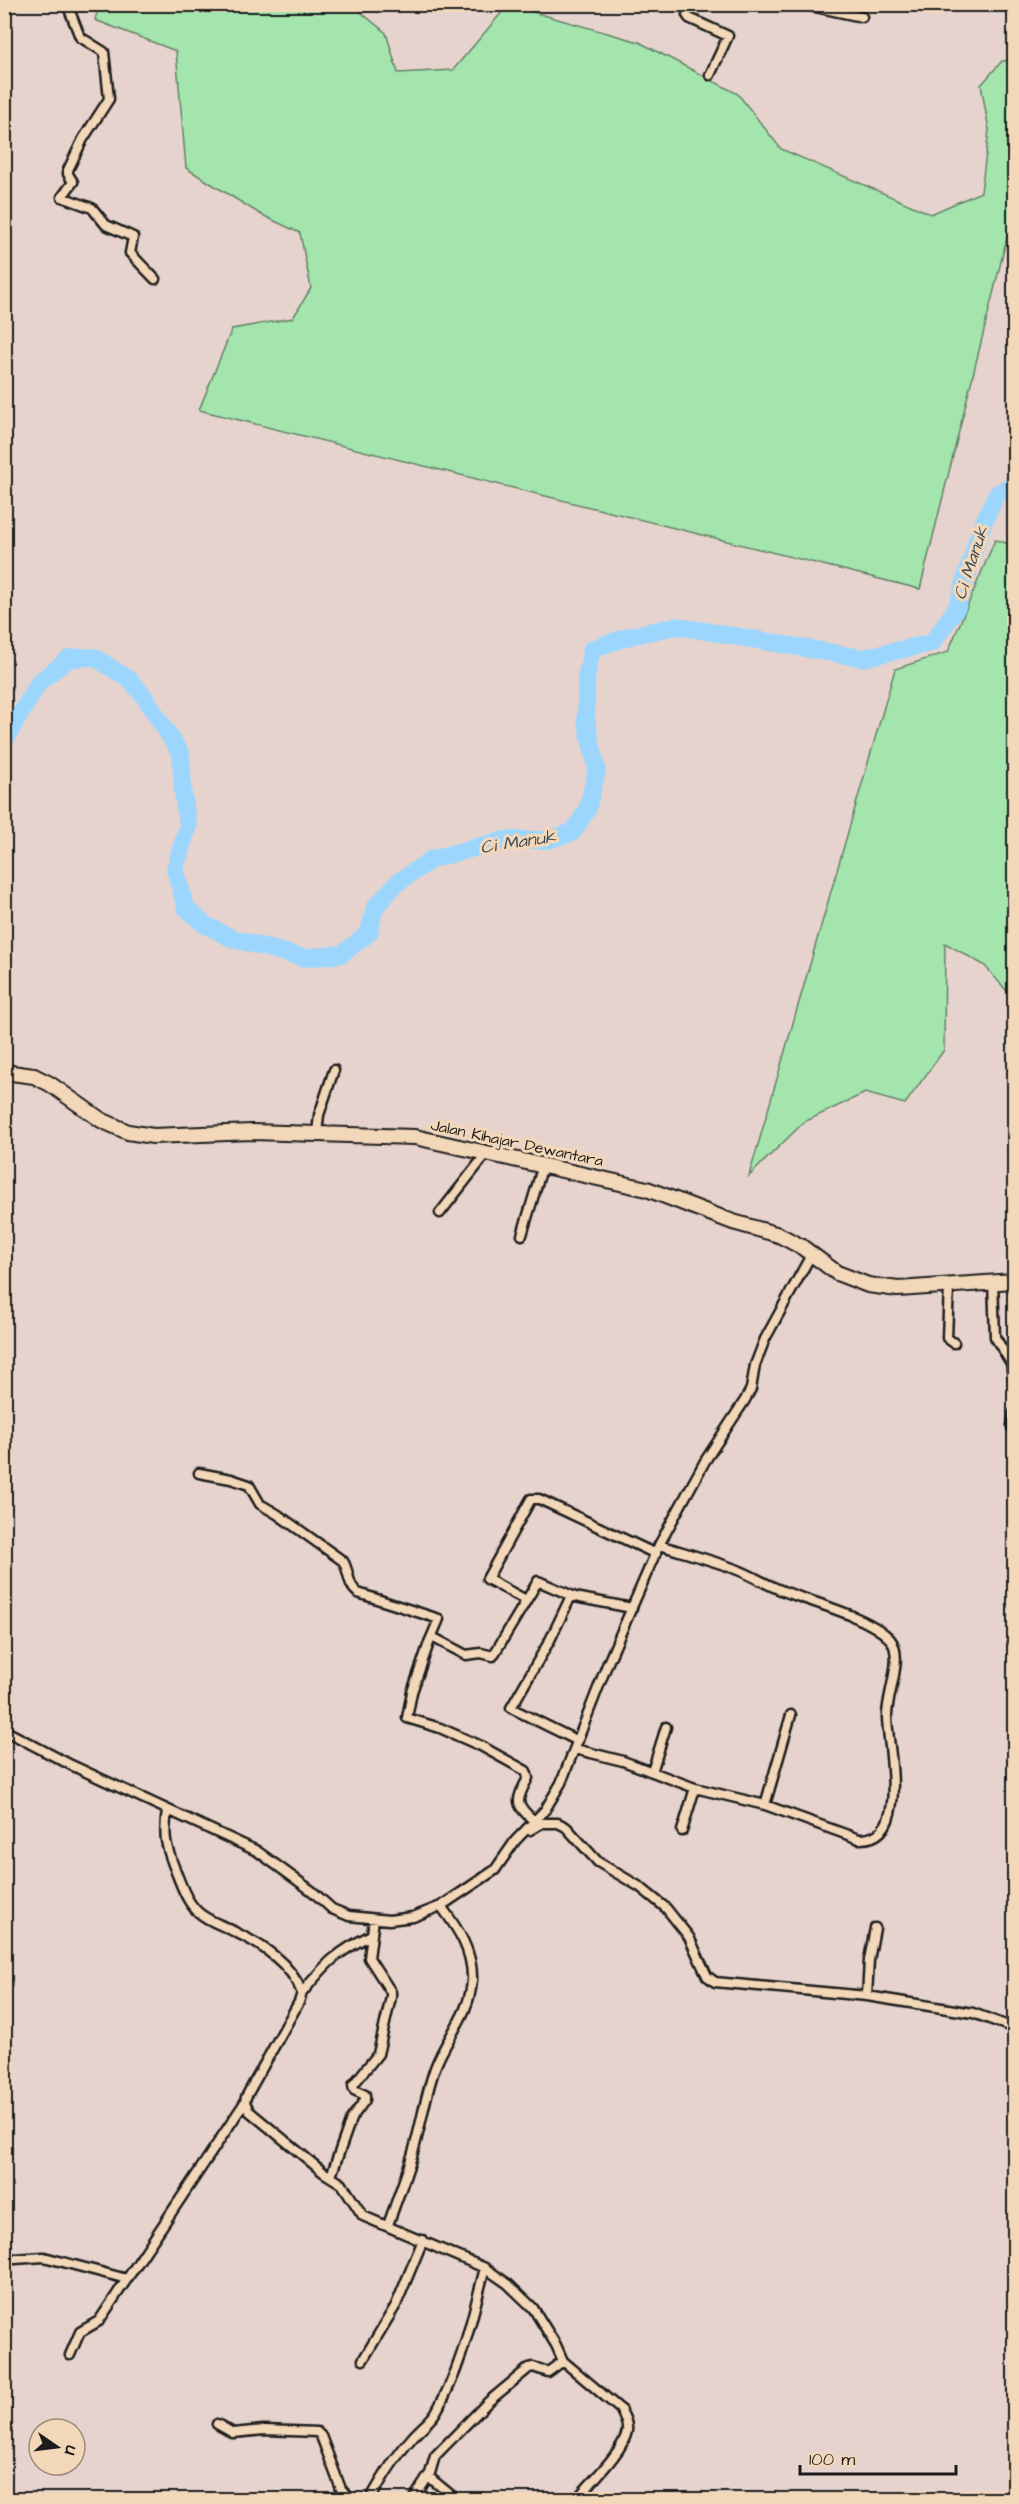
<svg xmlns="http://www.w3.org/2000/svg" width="1019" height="2504" font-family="'Architects Daughter',sans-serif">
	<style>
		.green { fill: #a4e5ae; stroke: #608065; stroke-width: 1.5 }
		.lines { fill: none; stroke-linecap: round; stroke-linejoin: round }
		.river { stroke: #9dd6fd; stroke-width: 18 }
		.street-casing { stroke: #1c1c1c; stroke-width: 13 }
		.primary-casing { stroke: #1c1c1c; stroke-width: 18 }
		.street { stroke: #f3d7b9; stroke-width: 8 }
		.primary { stroke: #f3d7b9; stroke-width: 14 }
		.labels { text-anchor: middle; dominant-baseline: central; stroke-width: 6; stroke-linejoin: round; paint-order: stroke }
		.street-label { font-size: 16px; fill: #1c1c1c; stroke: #f3d7b9 }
		.water-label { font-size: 18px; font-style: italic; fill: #3c4a54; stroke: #f3d7b9 }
	</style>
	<rect width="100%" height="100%" fill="#e7d3cd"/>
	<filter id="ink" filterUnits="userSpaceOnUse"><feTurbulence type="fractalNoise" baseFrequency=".0167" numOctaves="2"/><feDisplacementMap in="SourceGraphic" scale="12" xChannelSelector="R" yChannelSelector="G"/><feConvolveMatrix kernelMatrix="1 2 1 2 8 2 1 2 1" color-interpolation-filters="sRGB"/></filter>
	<g filter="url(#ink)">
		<path class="green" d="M99,5H352L386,33L398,73L453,70L508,5L639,42L738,94L781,149L931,214L981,192L989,130L981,85L1002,61L1014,60V209L920,589L199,410L232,329L293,318L311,288L300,233L260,214L186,168L176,51L95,20Z
			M995,540L1014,545V999L984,965L945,943L944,1050L905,1104L865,1093L804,1122L749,1176L895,669L948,652Z"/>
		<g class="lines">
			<path class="river" d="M4,742L39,682L70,658L94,657L129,679L144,696L181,754L183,794L188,826L175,869L186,908L204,924L231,938L303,958L342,954L369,933L375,907L397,883L432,859L504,840H548L573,832L587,810L597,770L586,720V677L592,649L630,636L676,626L862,658L932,643L957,607L981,528L996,495L1014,484"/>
			<g class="street-casing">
				<path id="street" d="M67,4L80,37L104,52L109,99L83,139L68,170V174L73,182L62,197L92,208L106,225L133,237L130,253L155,279
					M690,4L687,15L689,18L728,36L710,75
					M801,4L862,17
					M317,1133L319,1115L334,1070
					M440,1213L487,1153
					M522,1235L543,1165
					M993,1281L995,1337L1011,1363L1014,1384
					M949,1286L947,1338L954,1343
					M1014,1413L1012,1427L1014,1429
					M199,1473L231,1479L249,1485L260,1504L277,1514L343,1561C350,1572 347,1585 358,1593L439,1619L431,1638
					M571,1596L550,1640L511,1708L578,1741
					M526,1600L487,1579L531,1499H539L656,1554
					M4,1730L71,1765L257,1851L312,1891L332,1909L349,1916L389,1920L413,1917L441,1906L495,1870L515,1841L545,1810L561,1783L607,1665L659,1545L705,1461L745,1400L751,1389L755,1365L765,1339L811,1255
					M575,1749L623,1761L695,1788L765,1805L859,1839C911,1841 888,1748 887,1718C886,1695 905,1657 890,1639C870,1617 811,1602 783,1591C767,1585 753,1576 738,1570C712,1560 685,1553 659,1545
					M652,1772L666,1727
					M765,1805L791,1715
					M167,1810C163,1837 166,1847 176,1872C182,1887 187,1902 198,1912C209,1922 223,1925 235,1932C262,1945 291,1963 302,1993L299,2002L246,2097L245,2102L249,2111L323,2172L342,2184L363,2216L485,2268L508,2284L533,2308L556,2345L563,2361L620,2409C624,2416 628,2423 627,2431C624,2451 589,2484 576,2500
					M534,1821C514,1803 516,1801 528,1778L526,1771L481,1746L440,1728L407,1718L412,1692L430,1640L434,1638L466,1655L481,1653L493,1656L538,1581L575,1597L632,1608
					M530,1830L542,1823H558L566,1827L598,1862L640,1887L666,1908L689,1937L707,1976L715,1982L867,1996L973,2013L1014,2028
					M682,1831L695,1788
					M302,1993C327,1962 336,1953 371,1935
					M867,1996L869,1960L875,1928
					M331,2176L351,2119L365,2100V2095L354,2090L353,2085L378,2054L391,1997V1992L369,1958L374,1919
					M388,2225C396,2202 405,2179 412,2156C421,2127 425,2096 435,2068C446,2037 470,2015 472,1980C473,1951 458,1929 441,1906
					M4,2256L15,2259L44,2257L127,2279
					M70,2355L80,2332L99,2321L245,2102
					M363,2360L396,2305L423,2240
					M217,2424L233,2433L264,2430L317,2432L321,2436L341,2489L351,2500
					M370,2500C382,2478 395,2457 411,2439C419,2429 430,2422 436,2412C462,2368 472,2317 485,2268
					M413,2500L429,2475
					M457,2500L429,2477L435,2456L488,2402L529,2368L533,2367L548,2372L563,2361"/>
			</g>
			<g class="primary-casing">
				<path id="primary" d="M4,1072L34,1076L50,1084L101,1120L128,1132L153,1136L252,1132L415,1137L647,1189L733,1222L779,1235L802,1247L837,1273L868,1285L898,1289L1014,1281"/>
			</g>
			<use href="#street" class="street"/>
			<use href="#primary" class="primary"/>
		</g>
	</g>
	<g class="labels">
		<g class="street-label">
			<text transform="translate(517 1143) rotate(12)">Jalan Kihajar Dewantara</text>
		</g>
		<g class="water-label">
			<text transform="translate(971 563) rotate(-72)">Ci Manuk</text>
			<text transform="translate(518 842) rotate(-9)">Ci Manuk</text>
		</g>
	</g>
	<rect width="1019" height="2504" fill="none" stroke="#f3d7b9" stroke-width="24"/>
	<rect x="12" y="12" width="995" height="2480" fill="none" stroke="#1c1c1c" stroke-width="2" filter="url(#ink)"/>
	<g transform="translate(57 2447) rotate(104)"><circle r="28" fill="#f3d7b9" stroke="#9d8c7a" stroke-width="1.5"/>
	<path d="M0-4.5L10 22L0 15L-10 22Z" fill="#1c1c1c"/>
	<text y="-9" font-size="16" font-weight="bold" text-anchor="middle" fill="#1c1c1c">U</text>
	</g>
	<path d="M800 2465v9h156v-9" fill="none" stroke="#1c1c1c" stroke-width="3"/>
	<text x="809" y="2465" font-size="18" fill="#1c1c1c" stroke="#f3d7b9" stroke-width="4.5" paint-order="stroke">100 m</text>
</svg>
